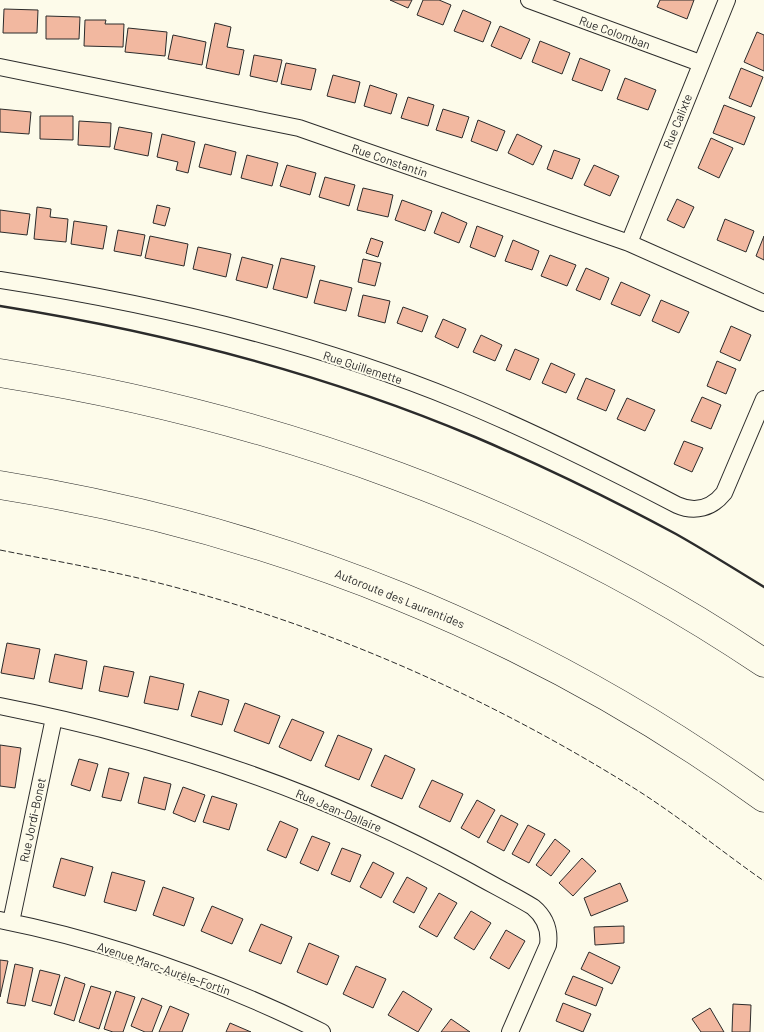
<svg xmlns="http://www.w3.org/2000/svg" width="764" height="1032" font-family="Barlow,sans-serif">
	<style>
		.building { fill: #f2b8a0; stroke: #2b2b2b }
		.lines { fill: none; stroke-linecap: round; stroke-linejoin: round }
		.street-casing { stroke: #2b2b2b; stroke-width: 18 }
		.highway-casing { stroke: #2b2b2b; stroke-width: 29 }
		.street { stroke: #fdfbea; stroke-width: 16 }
		.highway { stroke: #fdfbea; stroke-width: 28 }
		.fence { stroke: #2b2b2b; stroke-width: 1; stroke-dasharray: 6 2.5; stroke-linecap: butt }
		.wall { stroke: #2b2b2b; stroke-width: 2.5 }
		.labels { text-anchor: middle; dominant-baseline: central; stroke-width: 4; stroke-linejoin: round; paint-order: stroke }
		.street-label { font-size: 12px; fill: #2b2b2b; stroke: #fdfbea }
	</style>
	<rect width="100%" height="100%" fill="#fdfbea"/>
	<path class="building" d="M390,0H412L408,8Z
		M423,0H439L451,5L443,25L417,15Z
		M660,0H694L687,19L657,7Z
		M4,9L38,10L37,33H3Z
		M463,10L491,22L483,42L454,31Z
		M46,16L80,17L79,39H46Z
		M85,20H106L105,24H124L123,47L84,46Z
		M215,23L231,27L227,47L244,50L239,75L206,68Z
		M500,26L530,39L521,59L491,46Z
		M128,28L167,32L165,56L125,52Z
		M757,32L764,35V71L744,62Z
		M173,35L206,42L202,65L168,59Z
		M540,41L570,53L562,74L532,62Z
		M254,55L282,60L277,82L250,76Z
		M580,58L610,70L602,91L572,80Z
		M286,63L316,69L311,90L281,84Z
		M741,68L763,77L751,107L729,98Z
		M333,75L360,82L355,103L327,96Z
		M625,78L656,90L648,110L617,99Z
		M370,85L397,94L391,114L364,106Z
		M408,97L434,105L428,126L401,118Z
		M724,105L755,117L744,145L713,133Z
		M0,109L31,112L29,134L0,132Z
		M443,109L469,117L462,138L436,130Z
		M40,116H73V140L40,139Z
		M478,120L505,131L497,151L471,141Z
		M79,121L111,123L110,147L78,145Z
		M119,127L152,133L148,156L114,149Z
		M162,134L195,142L188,173L176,170L178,162L157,157Z
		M517,134L542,146L533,165L508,153Z
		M711,138L733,148L719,178L698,168Z
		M205,144L236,152L231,175L199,167Z
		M554,150L580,159L572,179L547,169Z
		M247,155L278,163L272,186L241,178Z
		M287,165L316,173L310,195L280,186Z
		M594,165L619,176L610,196L584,185Z
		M325,177L355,185L349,206L319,197Z
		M363,188L393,195L388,217L357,210Z
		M677,199L694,207L684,228L667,220Z
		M402,200L432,211L425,231L395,220Z
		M157,205L170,208L165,226L153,223Z
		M37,207L51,209L50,217L68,219L66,242L34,239Z
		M0,210L30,214L27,235L0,232Z
		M442,212L467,223L459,243L434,233Z
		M725,219L754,231L746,252L717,240Z
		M74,221L107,226L103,249L71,244Z
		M477,226L503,236L495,257L470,247Z
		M118,230L145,235L141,256L114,251Z
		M150,236L188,244L184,266L145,258Z
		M764,236V260L756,256Z
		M371,238L383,242L378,257L366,253Z
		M513,240L539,251L532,270L505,261Z
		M198,247L231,254L226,277L193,269Z
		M550,255L576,265L567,286L541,276Z
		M242,257L273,265L267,288L236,280Z
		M281,258L315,266L307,298L273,289Z
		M363,259L381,263L375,286L358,282Z
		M586,268L609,278L600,300L576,290Z
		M320,280L352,288L346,311L314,303Z
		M621,282L650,295L640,316L611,304Z
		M363,295L390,301L385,323L358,316Z
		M661,300L689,312L679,333L652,321Z
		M403,307L428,316L422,332L397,323Z
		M443,319L466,329L458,348L435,337Z
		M731,326L751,335L740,361L720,352Z
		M481,335L502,345L495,361L473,352Z
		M515,349L539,359L530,380L506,370Z
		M717,361L736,369L726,394L707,386Z
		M551,363L575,374L566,393L542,383Z
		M586,378L615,390L606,411L577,399Z
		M702,397L721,405L711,429L691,421Z
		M627,398L655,410L645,431L617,419Z
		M684,441L703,448L692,472L674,464Z
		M7,643L40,649L34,679L1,673Z
		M55,654L87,661L82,689L49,682Z
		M104,666L134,672L128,697L99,691Z
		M150,676L184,684L178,710L144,703Z
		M199,691L229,700L222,725L191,716Z
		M245,703L280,716L269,744L234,731Z
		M292,719L324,732L311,761L279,747Z
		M338,735L372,749L359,780L325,766Z
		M0,745L21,748L15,788L0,786Z
		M385,755L415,769L402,799L371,786Z
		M79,759L98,764L90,791L71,785Z
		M109,768L129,773L121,801L102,797Z
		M144,777L171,784L165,810L138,803Z
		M432,780L463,794L450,822L419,807Z
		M183,787L205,795L195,822L173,813Z
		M212,796L237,804L229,830L203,822Z
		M477,800L495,810L479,838L461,828Z
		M501,815L518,824L504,851L487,842Z
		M280,821L298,829L286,858L267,850Z
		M528,825L545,834L529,863L512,854Z
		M312,836L330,843L318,871L300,863Z
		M555,839L570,851L551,876L536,865Z
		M342,848L361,855L350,882L331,874Z
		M61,858L93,867L85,896L53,887Z
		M582,858L596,871L573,896L559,883Z
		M373,862L394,873L381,898L360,887Z
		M112,872L145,881L136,911L104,902Z
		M407,877L427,888L414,913L393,902Z
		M620,883L628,901L591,916L584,898Z
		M163,887L194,898L184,926L153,915Z
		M439,893L457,903L437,937L419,927Z
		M212,906L243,919L232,944L201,931Z
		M471,911L491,923L474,950L454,938Z
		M261,924L292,937L281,964L249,951Z
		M624,926V943L595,945L594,927Z
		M506,930L525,941L509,969L490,958Z
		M309,943L339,956L327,985L297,972Z
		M589,952L620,967L612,984L581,969Z
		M0,960L8,961L0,997Z
		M15,964L33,968L25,1006L7,1003Z
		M356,966L386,979L373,1008L343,994Z
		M40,970L60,975L51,1006L32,1001Z
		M573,976L603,988L596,1006L565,994Z
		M65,977L85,984L74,1021L54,1014Z
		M91,986L111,992L99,1029L79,1022Z
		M116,991L135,997L123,1032H113L104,1029Z
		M403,991L432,1009L418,1032L388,1015Z
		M142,998L162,1006L152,1032H145L131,1026Z
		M563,1003L591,1014L583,1032L556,1021Z
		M733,1004L751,1005L750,1032H732Z
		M170,1006L189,1014L182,1032H159Z
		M710,1008L724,1032H701L692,1019Z
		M451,1019L470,1032H441Z
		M230,1023L251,1032H226Z"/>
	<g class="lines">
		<g class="street-casing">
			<path id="street" d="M529,0L700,63
				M0,67L299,128L629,243L764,303
				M629,243L727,0
				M0,280C156,304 313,341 459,401C534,432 606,468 677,505C695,513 712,508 724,493L764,399
				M0,706C164,738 323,792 470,872C491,884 513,895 533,907C545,917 550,930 548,945L510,1032
				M0,920C111,942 221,982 322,1032
				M11,922L54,718"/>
		</g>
		<g class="highway-casing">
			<path id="highway" d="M0,373C271,416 536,509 764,663
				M0,485C275,529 538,634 764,798"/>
		</g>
		<use href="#street" class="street"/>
		<use href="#highway" class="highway"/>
		<path class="fence" d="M0,550C60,562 119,572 178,588C340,631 495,701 637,790C681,818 721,851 764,881"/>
		<path class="wall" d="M0,306C163,332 323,373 475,437C543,466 611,499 676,534C706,551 735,569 764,587"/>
	</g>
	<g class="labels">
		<g class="street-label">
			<text transform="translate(615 32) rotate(20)">Rue Colomban</text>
			<text transform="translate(677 121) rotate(-68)">Rue Calixte</text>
			<text transform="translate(390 160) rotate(19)">Rue Constantin</text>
			<text transform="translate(363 367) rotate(18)">Rue Guillemette</text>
			<text transform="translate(400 598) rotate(22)">Autoroute des Laurentides</text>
			<text transform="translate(339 810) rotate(23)">Rue Jean-Dallaire</text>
			<text transform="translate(32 820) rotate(-78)">Rue Jordi-Bonet</text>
			<text transform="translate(164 968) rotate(19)">Avenue Marc-Aurèle-Fortin</text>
		</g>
	</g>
</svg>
